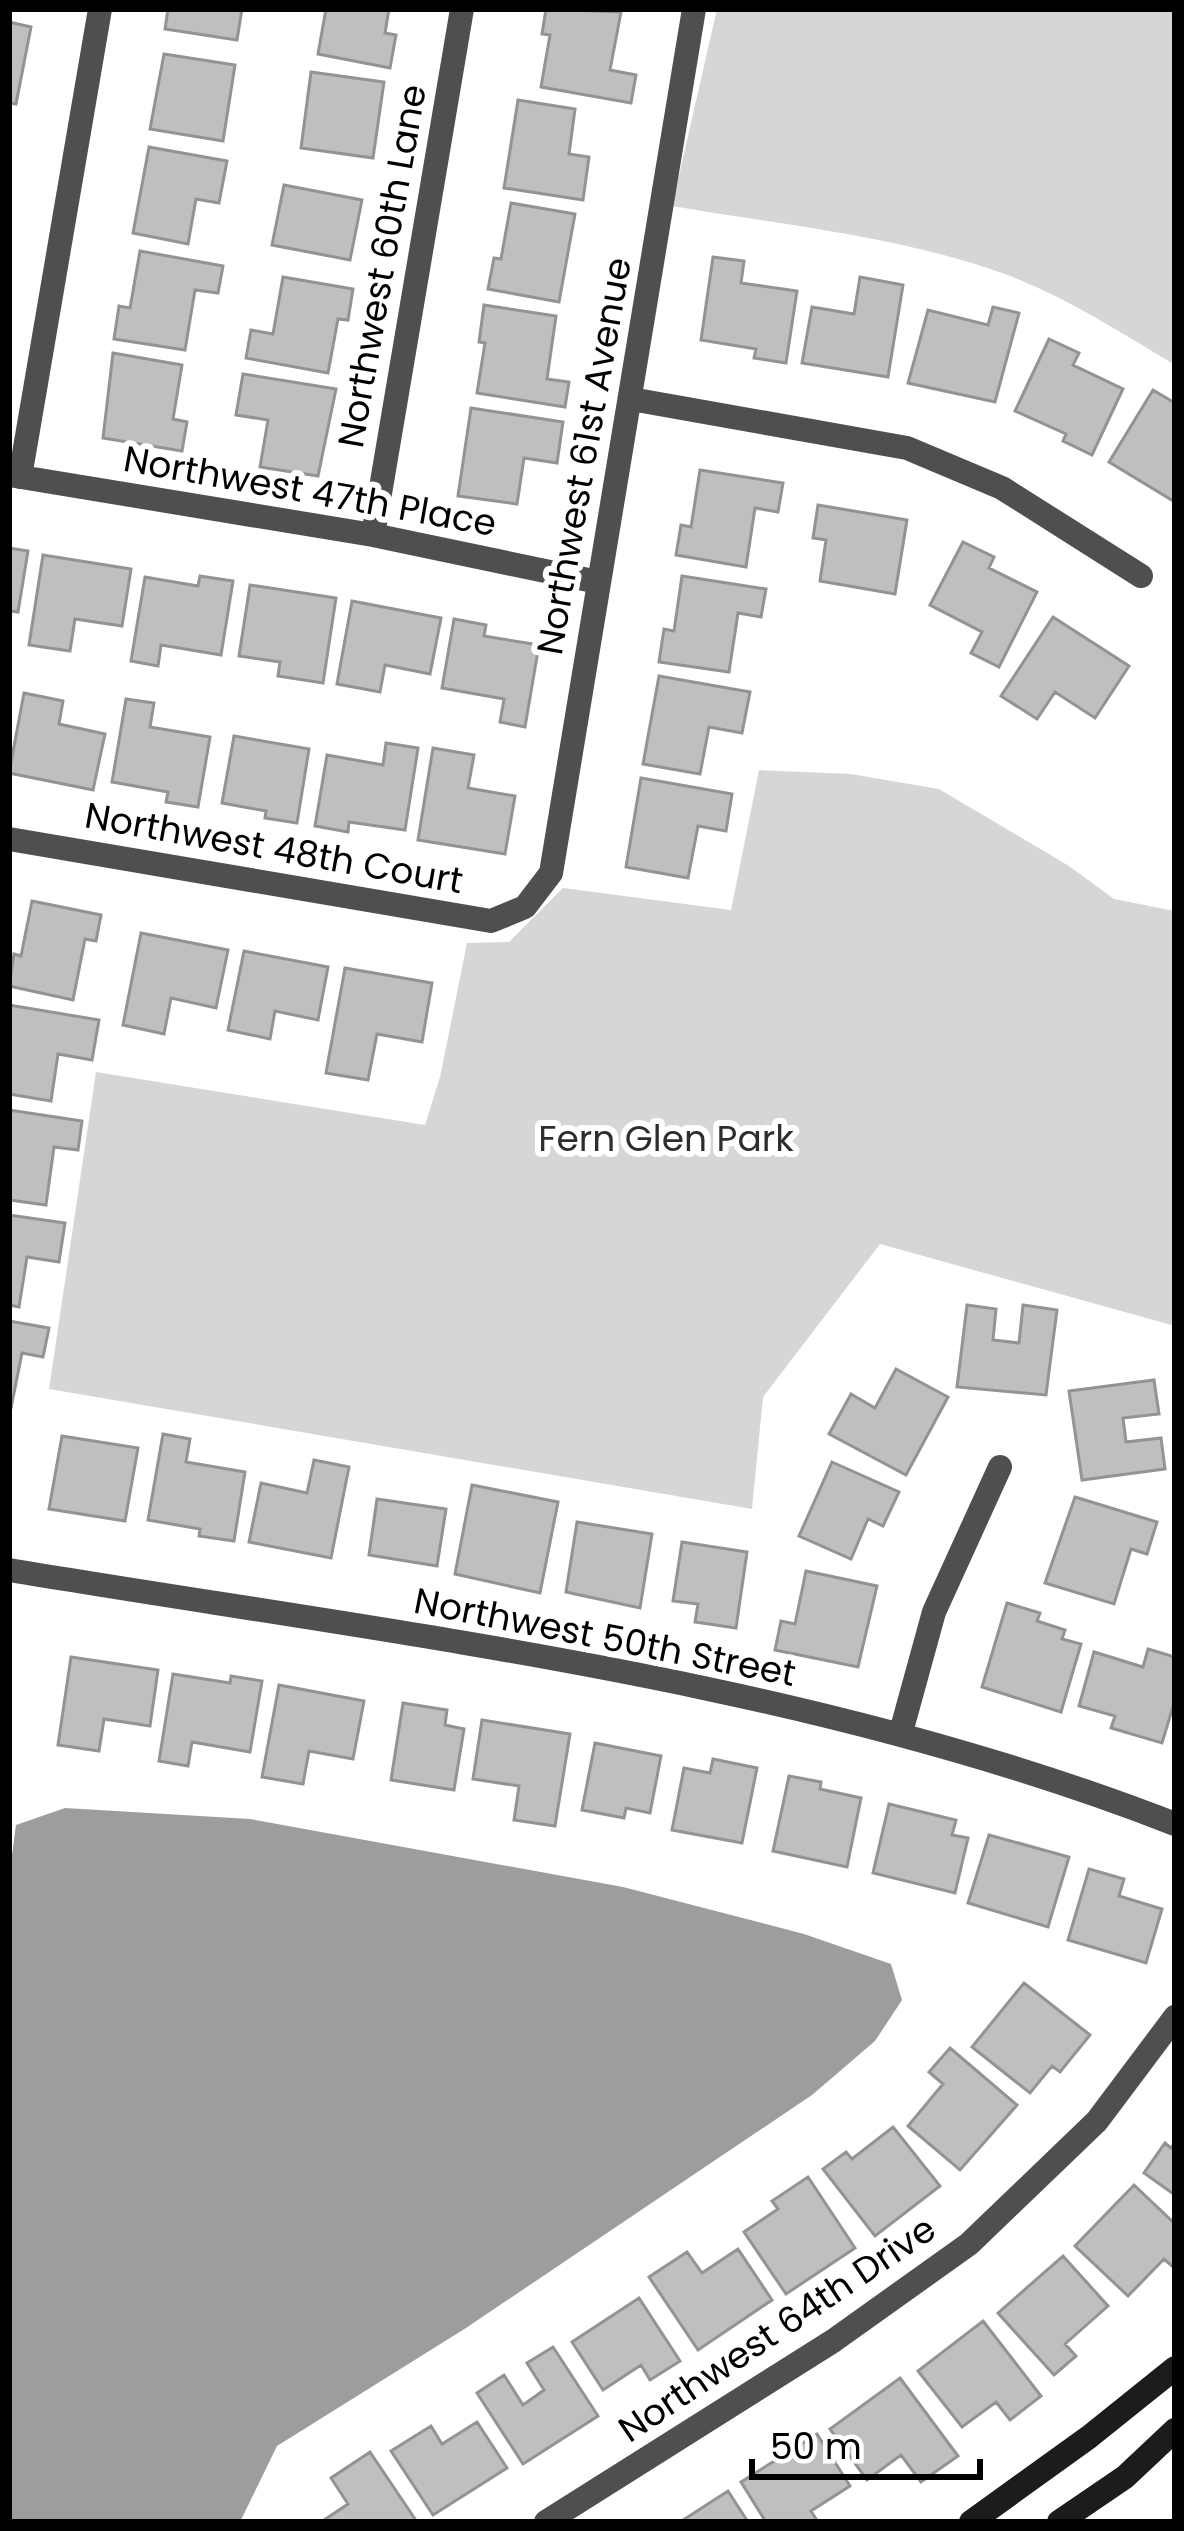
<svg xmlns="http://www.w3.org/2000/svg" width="1184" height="2531" font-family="Poppins,sans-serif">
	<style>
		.green { fill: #d6d6d6 }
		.water { fill: #9d9d9d }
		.building { fill: #bfbfbf; stroke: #939393; stroke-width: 3 }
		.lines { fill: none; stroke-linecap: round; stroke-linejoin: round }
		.street { stroke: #4f4f4f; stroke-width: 24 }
		.secondary { stroke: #1c1c1c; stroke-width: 24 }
		.labels { text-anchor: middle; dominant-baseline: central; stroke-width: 12; stroke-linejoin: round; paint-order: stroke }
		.street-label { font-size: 36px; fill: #000; stroke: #fff }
		.park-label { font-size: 36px; fill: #2d2d2d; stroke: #fff }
	</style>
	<rect width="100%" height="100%" fill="#fff"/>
	<path class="green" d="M717,9H1175V365C1120,332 1065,297 1005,274C899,236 782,225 672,206Z
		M759,770L851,774L939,789L1069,866L1114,899L1175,911V1326L880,1244L763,1397L752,1509L49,1389L96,1072L425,1125L440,1077L467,943L509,942L563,888L731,910Z"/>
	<path class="water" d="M65,1808L250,1819L623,1887L804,1934L891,1964L902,2000L875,2041L812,2095L466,2328L277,2446L240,2522H9V1878L16,1825Z"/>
	<path class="building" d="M168,9H242L237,40L165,29Z
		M326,9H389L385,33L396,35L390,68L318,54Z
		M546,9L621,12L610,70L636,75L631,103L541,87L550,35L542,34Z
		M9,22L31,27L16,104L9,103Z
		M164,54L235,65L223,141L150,129Z
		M311,72L384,82L373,158L301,148Z
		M518,100L575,109L569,154L589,157L583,200L504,188Z
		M149,147L227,161L219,203L196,199L188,244L133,233Z
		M284,185L362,200L350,260L272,245Z
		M511,203L575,214L559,302L488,289L494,258L501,259Z
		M140,251L223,266L218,293L195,290L185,350L114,339L119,306L130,308Z
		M713,257L744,261L741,283L797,291L786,363L754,358L756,349L701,340Z
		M283,277L353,289L348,320L338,319L328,373L246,358L251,330L273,334Z
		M860,277L903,285L888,377L802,363L812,307L854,314Z
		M484,305L556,316L547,379L569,382L565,407L477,393L485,343L479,342Z
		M993,307L1019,313L995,402L908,383L928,310L988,325Z
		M1049,339L1079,353L1073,365L1123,389L1092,455L1063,441L1066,434L1015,411Z
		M113,353L182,365L173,419L187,422L182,451L103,438Z
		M243,374L336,389L318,476L260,467L268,420L236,415Z
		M1153,390L1175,403V502L1109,462Z
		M471,408L563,422L557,463L524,458L517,504L458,496Z
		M700,470L783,483L778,512L755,508L746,567L676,555L681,525L691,527Z
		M818,505L907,520L895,594L820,581L826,540L813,538Z
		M963,542L994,557L989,568L1037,592L999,667L971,653L982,632L930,605Z
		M9,548L28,551L18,612L9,611Z
		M43,555L131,569L122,626L75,619L70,651L29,645Z
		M200,576L233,581L221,655L161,645L158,666L131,661L145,577L198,586Z
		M682,576L766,589L761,617L738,613L729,672L659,662L664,629L674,631Z
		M250,585L336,598L323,683L278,676L280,662L239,656Z
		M352,601L441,618L430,674L385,665L380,692L337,684Z
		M1053,617L1129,666L1095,718L1055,692L1037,719L1001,696Z
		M454,619L486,625L484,636L539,645L525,727L500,722L504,699L442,688Z
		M659,676L750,692L742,733L709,727L700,774L643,764Z
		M24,693L63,701L59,724L105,734L93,790L9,773Z
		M126,699L154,703L150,727L210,737L198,807L166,802L168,792L112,782Z
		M234,736L309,749L297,823L265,818L266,811L222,803Z
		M386,743L418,748L405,830L349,822L348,832L315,826L327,755L383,765Z
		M433,748L474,755L468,788L515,796L505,854L418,840Z
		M641,778L732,794L726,831L698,826L688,878L626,867Z
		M32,901L101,915L96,941L85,939L73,1000L9,986L14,954L21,956Z
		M141,933L228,950L216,1008L171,998L164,1034L123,1025Z
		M244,951L328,967L318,1020L275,1011L270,1039L228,1030Z
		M345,968L432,983L422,1042L377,1034L368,1080L326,1073Z
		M9,1005L99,1020L92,1060L58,1054L51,1101L9,1094Z
		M9,1110L82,1121L78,1150L54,1147L46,1205L9,1200Z
		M9,1215L65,1223L59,1262L27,1257L19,1307L9,1305Z
		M967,1305L996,1309L993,1340L1019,1343L1023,1305L1057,1310L1046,1395L957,1387Z
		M9,1321L49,1328L43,1357L22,1353L10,1413Z
		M896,1369L948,1397L906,1475L829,1434L851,1394L875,1408Z
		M1154,1380L1159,1414L1123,1418L1126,1442L1161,1438L1165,1469L1082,1480L1069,1391Z
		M163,1434L190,1439L186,1462L245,1472L234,1541L199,1536L200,1529L148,1520Z
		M62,1436L138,1448L125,1521L49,1509Z
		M314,1460L349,1467L331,1558L249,1542L261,1483L307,1493Z
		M832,1462L899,1492L883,1526L868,1519L851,1559L799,1536Z
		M472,1485L558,1502L540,1593L455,1574Z
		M1075,1497L1157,1522L1147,1554L1131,1549L1114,1604L1045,1583Z
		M377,1499L446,1509L437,1566L369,1555Z
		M577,1522L652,1534L640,1608L566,1592Z
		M682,1542L747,1552L736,1628L695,1622L698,1604L673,1601Z
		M806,1571L877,1586L858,1667L775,1650L781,1621L795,1624Z
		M1007,1603L1040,1613L1037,1621L1065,1630L1062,1639L1081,1644L1061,1712L982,1687Z
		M1148,1649L1175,1657V1700L1162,1743L1111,1728L1115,1716L1079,1706L1094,1652L1143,1667Z
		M71,1657L158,1670L150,1726L104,1719L99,1751L58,1745Z
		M173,1674L230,1683L231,1676L262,1681L250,1752L192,1742L188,1766L159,1761Z
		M279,1685L364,1701L353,1759L309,1751L303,1784L262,1777Z
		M403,1703L447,1710L445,1725L464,1729L454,1790L391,1780Z
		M482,1720L570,1734L555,1826L514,1820L519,1786L473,1779Z
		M595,1743L661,1756L650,1813L626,1808L624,1818L582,1810Z
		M713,1759L757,1768L742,1843L672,1830L684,1768L710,1773Z
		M789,1776L821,1782L820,1789L861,1798L847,1867L773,1851Z
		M889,1804L956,1820L952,1835L968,1838L955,1893L873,1873Z
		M989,1835L1069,1857L1048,1927L968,1903Z
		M1089,1869L1124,1879L1119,1896L1162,1909L1146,1963L1068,1940Z
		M1024,1983L1090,2035L1060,2072L1052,2066L1030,2093L972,2047Z
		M950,2048L1017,2105L960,2170L908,2126L943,2084L929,2072Z
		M893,2127L940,2186L875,2236L823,2169L846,2152L852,2159Z
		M1165,2143L1171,2148L1175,2143V2195L1144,2173Z
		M808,2177L855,2248L786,2294L744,2232L778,2209L772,2201Z
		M1134,2185L1175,2224V2263L1172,2266L1164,2259L1128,2296L1075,2246Z
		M738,2249L772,2300L698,2350L649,2277L687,2252L702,2273Z
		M1063,2256L1108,2306L1065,2344L1076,2356L1054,2375L998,2313Z
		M639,2298L680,2361L650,2380L641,2365L603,2390L572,2342Z
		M983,2321L1041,2396L1010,2420L996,2402L962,2427L918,2371Z
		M553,2347L598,2416L523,2464L477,2393L504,2375L523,2405L544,2390L527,2363Z
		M900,2378L958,2456L921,2482L901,2455L867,2480L830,2429Z
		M477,2422L507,2468L433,2515L391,2451L431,2426L442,2444Z
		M817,2434L850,2486L811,2511L818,2522H766L741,2482Z
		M370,2452L417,2522H321L348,2504L331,2478Z
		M728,2491L748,2522H680Z"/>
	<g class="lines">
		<path class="street" d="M631,399L907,448L1002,488L1141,576
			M9,475L373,535L598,582
			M20,477L100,9
			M373,535L462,9
			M9,839L491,921L525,907L551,873L694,9
			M9,1570C400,1635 803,1679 1175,1824
			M901,1732L934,1612L1000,1467
			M546,2522L833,2341L969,2244L1097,2121L1175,2017"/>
		<path class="secondary" d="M971,2522L1089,2437L1175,2368
			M1059,2522L1125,2477L1175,2430"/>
	</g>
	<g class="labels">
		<g class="street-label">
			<text transform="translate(382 266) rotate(-80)">Northwest 60th Lane</text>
			<text transform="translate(584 456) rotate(-80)">Northwest 61st Avenue</text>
			<text transform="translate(310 491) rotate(10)">Northwest 47th Place</text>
			<text transform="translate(274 848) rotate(10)">Northwest 48th Court</text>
			<text transform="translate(605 1637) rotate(11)">Northwest 50th Street</text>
			<text transform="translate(777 2329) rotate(-34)">Northwest 64th Drive</text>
		</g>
		<g class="park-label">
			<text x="666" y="1138">Fern Glen Park</text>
		</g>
	</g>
	<rect width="1184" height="2531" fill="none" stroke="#000000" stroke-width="24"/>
	<path d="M752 2459v18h228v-18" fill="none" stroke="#000000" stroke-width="6"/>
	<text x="770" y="2459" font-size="36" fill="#000000" stroke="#ffffff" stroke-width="9" paint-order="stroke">50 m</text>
</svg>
